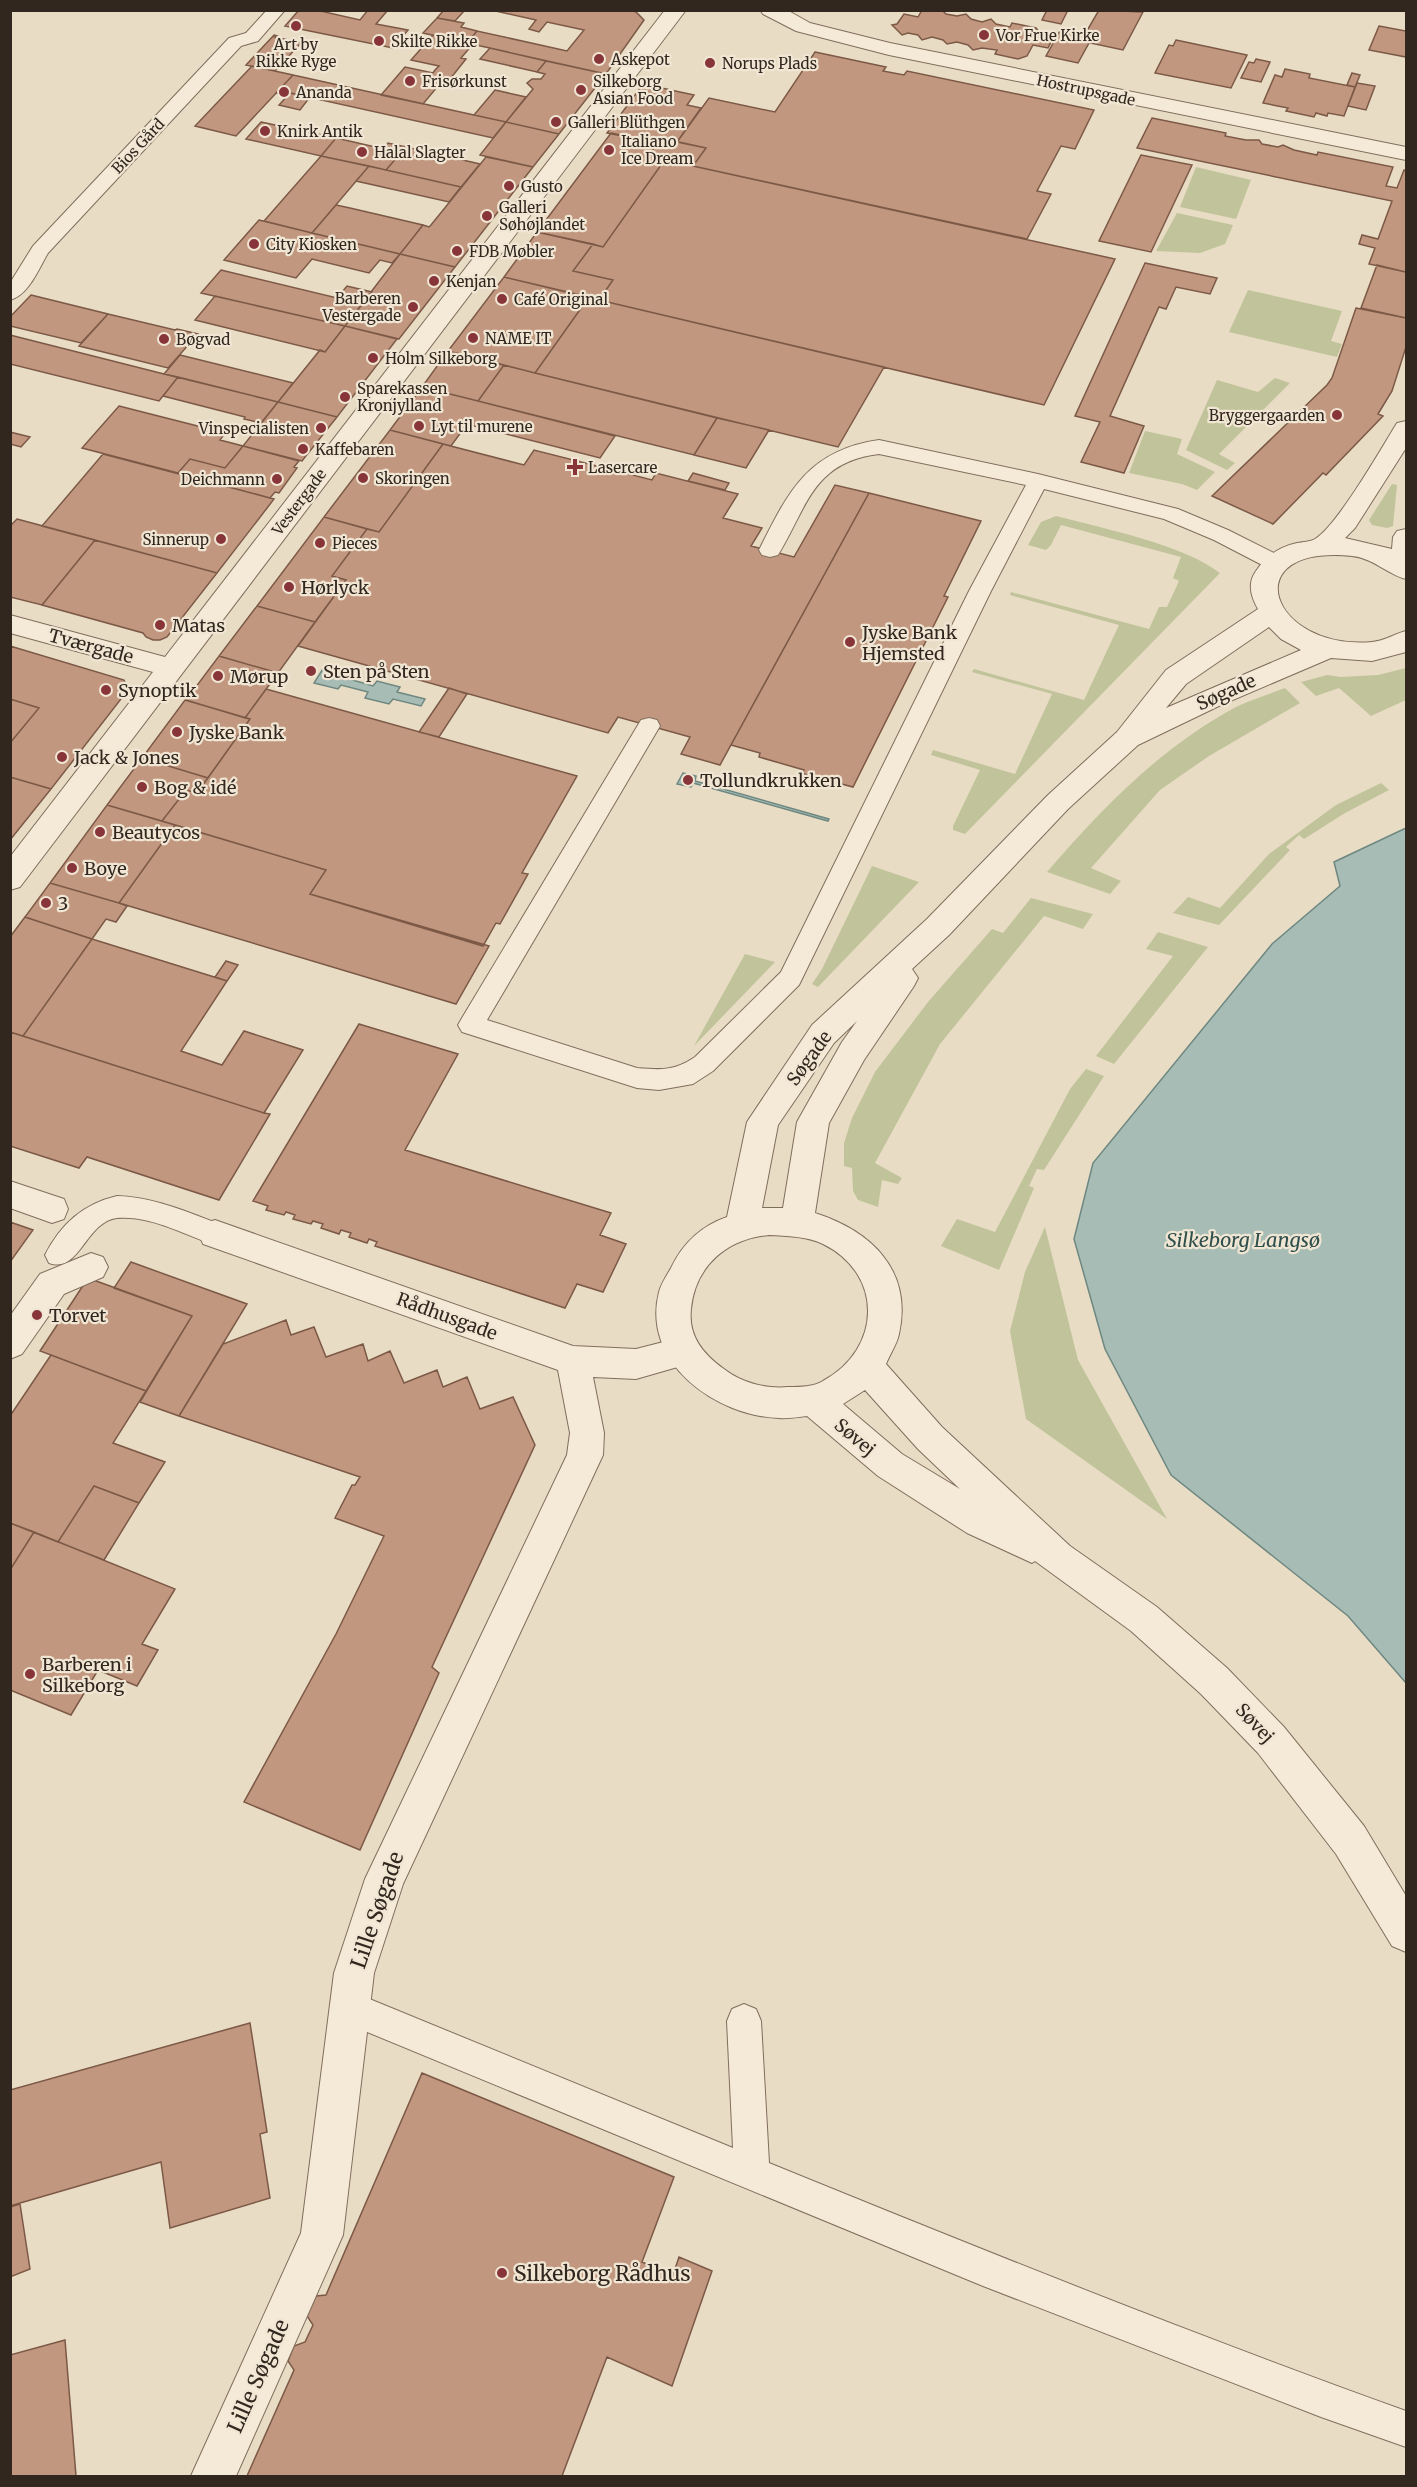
<svg xmlns="http://www.w3.org/2000/svg" width="1417" height="2487" font-family="Merriweather,serif">
	<style>
		.green { fill: #c1c49a }
		.water { fill: #a6bcb4; stroke: #6e8881; stroke-width: 1.5 }
		.building { fill: #c1977f; stroke: #7c5946; stroke-width: 1.5 }
		.lines { fill: none; stroke-linecap: round; stroke-linejoin: round }
		.service-casing { stroke: #806e5d; stroke-width: 2 }
		.pedestrian-casing { stroke: #806e5d; stroke-width: 2 }
		.minor-casing { stroke: #806e5d; stroke-width: 2 }
		.tertiary-casing { stroke: #806e5d; stroke-width: 2 }
		.service { fill: #f4ead7; fill-rule: evenodd }
		.pedestrian { fill: #f4ead7; fill-rule: evenodd }
		.minor { fill: #f4ead7; fill-rule: evenodd }
		.tertiary { fill: #f4ead7; fill-rule: evenodd }
		.poi-dot { fill: #873539; stroke: #f0e6d3; stroke-width: 2 }
		.labels { text-anchor: middle; dominant-baseline: central; stroke-width: 4.5; stroke-linejoin: round; paint-order: stroke }
		.far-poi-label { font-size: 15px; fill: #32271f; stroke: #f0e6d3; text-anchor: start }
		.far-street-label { font-size: 15px; fill: #32271f; stroke: #f0e6d3 }
		.poi-label { font-size: 18px; fill: #32271f; stroke: #f0e6d3; text-anchor: start }
		.street-label { font-size: 18px; fill: #32271f; stroke: #f0e6d3 }
		.water-label { font-size: 20px; font-style: italic; fill: #30504d; stroke: #f0e6d3 }
		.near-street-label { font-size: 21px; fill: #32271f; stroke: #f0e6d3 }
		.near-poi-label { font-size: 21px; fill: #32271f; stroke: #f0e6d3; text-anchor: start }
	</style>
	<rect width="100%" height="100%" fill="#e8dcc5"/>
	<path class="green" d="M1196,167L1251,180L1236,219L1180,207Z
		M1177,213L1233,225L1225,244L1200,253L1156,251Z
		M1248,290L1342,311L1331,341L1342,344L1337,357L1229,332Z
		M1275,378L1290,383L1219,454L1235,463L1227,470L1186,450L1217,380L1258,392Z
		M1145,431L1182,439L1177,454L1215,472L1197,490L1182,484L1129,473Z
		M1392,484L1397,485L1393,526L1387,528L1372,525L1369,520Z
		M1056,516C1102,528 1184,545 1220,573L965,834L953,830V826L980,770L931,755L933,750L1015,774L1052,694L972,672L974,669L1084,700L1119,625L1010,595L1011,592L1149,629L1159,607H1167L1179,581L1173,578L1181,557L1061,525L1051,545L1046,550L1028,545L1041,522Z
		M1406,668V700L1371,716L1339,688L1316,696L1301,682L1327,675L1341,677L1378,675Z
		M1285,688L1300,703L1209,756L1160,790L1091,868L1121,881L1110,894L1047,872C1103,807 1161,747 1238,706C1253,699 1270,694 1285,688Z
		M1381,783L1389,790L1345,813L1304,839L1299,835L1286,847L1290,850L1219,925L1173,913L1188,897L1220,908L1269,854L1336,805Z
		M872,866L919,882L818,987L812,984L822,969Z
		M1031,898L1093,914L1083,929L1044,916L940,1044L875,1163L902,1178L898,1184L882,1180L878,1207L858,1200L853,1191L852,1168L844,1166V1143L852,1118L875,1072L928,1002L992,929L1003,933Z
		M1158,932L1208,947L1114,1064L1096,1056L1173,956L1146,949Z
		M745,954L775,962L694,1046Z
		M1086,1069L1104,1076L1044,1170L1037,1169L1029,1186L1034,1188L999,1270L941,1246L957,1219L995,1232L1070,1089Z
		M1045,1227L1078,1360L1167,1519L1026,1419L1010,1331L1025,1272Z"/>
	<path class="water" d="M324,667L349,674L346,678L373,686L377,681L400,687L397,692L425,699L421,706L393,699L389,704L365,698L368,692L341,685L338,689L314,683Z
		M683,773L696,776L695,781L829,819L828,821L693,783L691,787L677,784Z
		M1406,828V1683L1348,1616L1171,1475L1105,1349L1074,1239L1093,1163L1272,944L1340,886L1334,862Z"/>
	<path class="building" d="M299,10H316L360,20L368,10H388L376,24L408,30L393,48L285,26Z
		M444,10H465L455,21L437,18Z
		M491,10H630L636,12L644,20L606,74L467,43L477,31L567,51L584,30L547,22L539,32L529,29L536,20Z
		M922,10H942L946,14L957,16L966,14L971,19L982,22L991,19L996,24L1010,27L1012,23L1036,28L1040,33L1054,36L1048,48L1033,45L1027,56L1018,59L995,54L997,50L982,48L973,50L968,45L957,42L947,44L943,40L932,37L922,40L918,35L908,33L902,35L892,25L897,24L904,14L918,17Z
		M1047,10H1068L1061,24L1042,20Z
		M1099,10L1143,12L1123,50L1081,41Z
		M437,18L464,23L461,27L477,31L467,43L423,33Z
		M1379,26L1406,31V57L1369,50Z
		M1061,29L1085,34L1081,41L1089,43L1078,63L1046,56Z
		M274,35L277,36L275,37L301,43L275,71L246,65Z
		M433,35L473,44L461,58L466,59L454,74L443,87L438,86L423,104L381,95L405,67L433,73L435,70L439,66L411,60Z
		M1176,40L1247,55L1231,88L1155,73L1169,45L1173,46Z
		M490,48L546,61L537,72L480,59Z
		M815,52L886,67L883,71L904,75L907,71L1094,110L1075,149L1061,146L1037,191L1051,194L1027,239L693,166L706,148L677,142L709,98L775,112Z
		M1256,59L1270,62L1261,82L1241,78L1249,62L1254,63Z
		M546,61L606,74L559,134L506,122L533,89L527,83L532,79H541L545,74L537,72Z
		M252,66L293,75L236,136L195,126Z
		M1285,69L1310,74L1309,78L1355,87L1344,116L1328,113L1327,116L1316,113L1314,117L1286,111L1288,108L1263,103L1275,75L1282,77Z
		M1352,73L1360,75L1355,87L1347,85Z
		M293,75L474,115L506,122L493,138L290,93L287,96L276,93Z
		M1357,83L1375,86L1366,110L1348,106Z
		M643,84L694,95L687,105L701,108L677,142L661,138L657,143L607,133Z
		M495,90L526,97L506,122L474,115Z
		M290,93L310,97L300,110L279,105Z
		M1152,118L1226,133L1225,136L1246,140H1259L1262,144L1278,147L1283,145L1294,150L1317,155L1318,152L1393,167L1386,186L1397,188L1404,170L1406,171V272L1369,264L1375,248L1359,244L1362,235L1378,239L1392,201L1137,148Z
		M261,122L336,138L321,156L246,139Z
		M506,122L559,134L533,167L480,155Z
		M611,133L657,143L649,155L666,158L603,247L537,232Z
		M336,138L384,149L388,143L406,147L386,170L321,156Z
		M661,138L706,148L693,166L1115,259L1044,405L599,300L613,280L573,271L593,244L603,247L666,158L649,155Z
		M406,147L480,164L461,187L386,170Z
		M1141,155L1192,165L1151,252L1099,241Z
		M321,156L369,166L312,233L264,221Z
		M486,157L533,167L455,267L400,254L423,225L429,227L431,225Z
		M369,166L386,170L461,187L449,202L356,181Z
		M336,205L350,208L423,225L400,254L312,233Z
		M259,220L312,233L400,254L392,263L380,260L369,273L312,259L296,278L224,260Z
		M537,232L593,244L573,271L613,280L599,300L504,277Z
		M400,254L455,267L399,339L345,326Z
		M1145,263L1217,278L1210,294L1176,287L1166,309L1159,307L1110,416L1144,426L1124,473L1081,462L1100,422L1075,416Z
		M1377,265L1406,272V318L1361,308Z
		M221,270L337,298L347,286L372,292L345,326L201,293Z
		M504,277L589,297L535,373L448,351Z
		M31,295L108,314L81,343L10,326V317Z
		M215,296L345,326L325,352L195,320Z
		M589,297L599,300L884,367L838,447L535,373Z
		M1356,308L1406,318V347L1392,391L1378,414L1383,416L1326,475L1323,473L1273,524L1212,496L1327,385L1332,378Z
		M108,314L175,330L177,329L198,334L168,368L79,346Z
		M345,326L397,339L337,417L278,402L320,350L325,352Z
		M10,335L164,374L178,377L159,401L10,364Z
		M448,351L504,365L478,401L422,387Z
		M180,355L293,383L278,402L164,374Z
		M504,365L535,373L717,418L694,455L478,401Z
		M178,377L278,402L261,423L244,419L245,417L163,396Z
		M422,387L478,401L615,436L600,458L467,424L451,446L390,430Z
		M278,402L337,417L302,461L243,446Z
		M119,406L225,433L220,440L243,446L225,468L190,459L178,473L82,448Z
		M717,418L769,430L746,468L694,455Z
		M390,430L443,444L379,532L324,517Z
		M10,432L30,437L21,447L10,444Z
		M443,444L524,465L534,450L652,480L656,473L738,494L723,518L762,528L751,546L794,557L835,485L869,493L720,765L681,754L690,737L618,717L608,733L298,646L346,580L332,576L367,529L379,532Z
		M243,446L299,461L294,467L297,468L279,493L275,492L270,498L178,473L190,459L225,468Z
		M103,454L270,498L274,499L217,573L42,526Z
		M693,473L729,483L725,490L688,481Z
		M869,493L981,521L944,596L948,597L853,787L804,774L802,773L804,770L759,757L760,753L731,745Z
		M324,517L367,529L332,576L346,580L315,622L257,606Z
		M17,519L95,540L42,605L10,597V526Z
		M95,540L217,573L167,637L160,640H153L146,637L143,633L42,605Z
		M257,606L315,622L278,673L219,656Z
		M10,646L124,680L128,690L51,789L10,777V743L39,708L10,699Z
		M219,656L278,673L245,718L186,700Z
		M449,688L467,694L439,737L419,732Z
		M266,689L577,776L522,873L528,874L500,924L496,923L483,946L310,894L326,870L162,821L186,790L197,793L250,719L245,718Z
		M10,699L39,708L10,743Z
		M185,700L250,719L208,778L142,758Z
		M142,758L208,778L197,793L186,790L162,821L107,805Z
		M10,777L51,789L10,840Z
		M107,805L175,825L119,903L50,883Z
		M175,825L326,870L310,894L489,946L456,1004L119,903Z
		M50,883L119,903L127,906L116,922L106,919L92,939L25,917Z
		M25,917L92,939L23,1036L10,1032V937Z
		M92,939L227,981L181,1051L222,1065L244,1031L303,1050L264,1113L23,1036Z
		M226,961L238,965L227,981L215,977Z
		M359,1024L458,1054L405,1150L611,1213L600,1235L626,1244L603,1292L577,1284L565,1308L375,1246L377,1242L369,1239L367,1243L349,1237L351,1233L341,1230L339,1234L321,1228L323,1224L313,1221L311,1224L293,1219L295,1215L286,1212L284,1215L266,1210L268,1206L253,1201Z
		M10,1032L264,1113L270,1114L219,1200L87,1157L79,1168L10,1146Z
		M10,1222L33,1230L10,1262Z
		M131,1262L247,1304L179,1416L140,1402L192,1316L114,1288Z
		M88,1278L192,1316L146,1391L40,1351Z
		M286,1320L291,1335L314,1327L326,1357L363,1344L368,1361L390,1351L404,1383L437,1370L443,1387L467,1377L480,1409L513,1397L535,1445L432,1667L439,1673L360,1850L244,1802L336,1634L384,1536L335,1518L352,1485H355L360,1477L179,1416L223,1344Z
		M51,1355L146,1391L113,1443L165,1462L139,1503L94,1486L58,1542L10,1523V1416Z
		M94,1486L139,1503L104,1560L58,1542Z
		M10,1523L34,1532L10,1570Z
		M34,1532L175,1589L142,1644L158,1650L137,1686L98,1670L71,1715L10,1690V1570Z
		M250,2023L267,2132L260,2134L270,2198L170,2228L161,2162L10,2206V2090Z
		M422,2073L674,2177L642,2262L673,2275L679,2257L712,2271L672,2386L607,2357L562,2476H247L294,2370L288,2361L294,2346L305,2342L313,2325L307,2316L316,2296L326,2295Z
		M20,2204L30,2269L10,2277V2207Z
		M65,2340L76,2476H10V2355Z"/>
	<g class="lines">
		<g class="service-casing">
			<path id="service" d="M267,10H285L258,41L241,46L48,253C39,268 29,295 10,300V283L33,246L229,38L246,33Z
				M879,440L1038,474L1178,509L1228,530L1284,558L1287,563L1284,568L1276,570L1268,568L1214,540L1164,519L1044,489L991,591L799,985L713,1071L693,1084L659,1090L637,1088L462,1032L458,1025L462,1018L641,720L649,718L657,720L660,726L487,1020L637,1068C662,1070 674,1071 695,1057L781,972L969,591L1026,485L879,454C812,462 807,508 778,555L770,557L762,555L759,550C788,492 808,450 879,440Z
				M117,1196C155,1197 189,1213 225,1226L228,1234L225,1242L215,1245C184,1235 151,1215 117,1218C85,1222 80,1274 49,1263L45,1255C61,1224 83,1204 117,1196Z
				M350,1991L733,2148L727,2021L732,2009L744,2004L756,2009L761,2021L769,2163C980,2249 1192,2334 1406,2411V2447L1321,2417L983,2286L338,2020L333,2008L338,1996Z"/>
		</g>
		<g class="pedestrian-casing">
			<path id="pedestrian" d="M665,10H686L20,887L10,890V857L153,672L10,633V615L165,657Z
				M10,1181L64,1199L68,1209L64,1219L52,1223L10,1208Z
				M91,1253L103,1257L108,1267L103,1277L64,1294L22,1354L10,1359V1316L40,1274Z"/>
		</g>
		<g class="minor-casing">
			<path id="minor" d="M215,1220L573,1346L636,1349L683,1337L695,1342L700,1352L695,1362L636,1379L593,1377L604,1433L603,1455L403,1884L374,1973L343,2235L236,2476H191L301,2233L334,1973L365,1879L567,1455L570,1433L558,1370L203,1244L199,1234L203,1224Z"/>
		</g>
		<g class="tertiary-casing">
			<path id="tertiary" d="M760,10H787L810,23L890,43L1406,147V160L889,55L796,31L763,14Z
				M1406,421V448L1355,528L1345,538L1392,549L1393,537L1397,531L1406,529V579C1387,574 1373,558 1352,556C1233,544 1270,651 1372,642C1385,641 1394,634 1406,631V652L1372,661L1331,658L1221,705L1138,745L1068,809L949,935L912,969L918,978L914,986L864,1060L829,1123L815,1213C871,1231 913,1270 899,1334C897,1344 890,1354 886,1364L942,1427L1070,1546L1157,1607L1227,1668L1284,1727L1364,1826L1406,1896V1952L1392,1946L1336,1854L1258,1753L1201,1694L1131,1631L1035,1561L1032,1563L967,1533L878,1476L807,1416C798,1417 788,1419 779,1418C716,1416 641,1363 659,1292C661,1284 667,1275 671,1268C683,1243 701,1226 727,1217L747,1122L812,1025L927,919L1048,795L1117,732L1166,670L1258,609C1251,597 1247,583 1256,571C1266,556 1279,547 1297,543C1302,542 1310,542 1315,539C1337,526 1381,449 1397,423ZM1269,627L1281,639L1301,650L1166,708L1186,684ZM857,1021L842,1042L797,1122L783,1208H762L778,1125L834,1043ZM769,1235C787,1236 806,1236 823,1244C884,1274 882,1349 823,1381C813,1387 800,1387 788,1387C766,1389 742,1383 724,1369C703,1354 688,1336 691,1309C695,1266 727,1239 769,1235ZM865,1390L918,1449L960,1489L902,1454L843,1404Z"/>
		</g>
		<use href="#service" class="service"/>
		<use href="#pedestrian" class="pedestrian"/>
		<use href="#minor" class="minor"/>
		<use href="#tertiary" class="tertiary"/>
	</g>
	<g class="poi-dot">
		<circle cx="296" cy="26" r="6"/>
		<circle cx="984" cy="35" r="6"/>
		<circle cx="379" cy="41" r="6"/>
		<circle cx="599" cy="59" r="6"/>
		<circle cx="710" cy="63" r="6"/>
		<circle cx="410" cy="81" r="6"/>
		<circle cx="581" cy="90" r="6"/>
		<circle cx="284" cy="92" r="6"/>
		<circle cx="556" cy="122" r="6"/>
		<circle cx="265" cy="131" r="6"/>
		<circle cx="609" cy="150" r="6"/>
		<circle cx="362" cy="152" r="6"/>
		<circle cx="509" cy="186" r="6"/>
		<circle cx="487" cy="216" r="6"/>
		<circle cx="254" cy="244" r="6"/>
		<circle cx="457" cy="251" r="6"/>
		<circle cx="434" cy="281" r="6"/>
		<circle cx="502" cy="299" r="6"/>
		<circle cx="413" cy="307" r="6"/>
		<circle cx="473" cy="338" r="6"/>
		<circle cx="164" cy="339" r="6"/>
		<circle cx="373" cy="358" r="6"/>
		<circle cx="345" cy="397" r="6"/>
		<circle cx="1337" cy="415" r="6"/>
		<circle cx="419" cy="426" r="6"/>
		<circle cx="321" cy="428" r="6"/>
		<circle cx="303" cy="449" r="6"/>
		<path d="M572 458h6v6h6v6h-6v6h-6v-6h-6v-6h6z"/>
		<circle cx="363" cy="478" r="6"/>
		<circle cx="277" cy="479" r="6"/>
		<circle cx="221" cy="539" r="6"/>
		<circle cx="320" cy="543" r="6"/>
		<circle cx="289" cy="587" r="6"/>
		<circle cx="160" cy="625" r="6"/>
		<circle cx="850" cy="642" r="6"/>
		<circle cx="311" cy="671" r="6"/>
		<circle cx="218" cy="676" r="6"/>
		<circle cx="106" cy="690" r="6"/>
		<circle cx="177" cy="732" r="6"/>
		<circle cx="62" cy="757" r="6"/>
		<circle cx="688" cy="780" r="6"/>
		<circle cx="142" cy="787" r="6"/>
		<circle cx="100" cy="832" r="6"/>
		<circle cx="72" cy="868" r="6"/>
		<circle cx="46" cy="903" r="6"/>
		<circle cx="37" cy="1315" r="6"/>
		<circle cx="30" cy="1674" r="6"/>
		<circle cx="502" cy="2273" r="6"/>
	</g>
	<g class="labels">
		<g class="far-poi-label">
			<text x="996" y="35">Vor Frue Kirke</text>
			<text x="391" y="41">Skilte Rikke</text>
			<text x="296" y="44" text-anchor="middle">Art by<tspan x="296" dy="17">Rikke Ryge</tspan></text>
			<text x="611" y="59">Askepot</text>
			<text x="722" y="63">Norups Plads</text>
			<text x="422" y="81">Frisørkunst</text>
			<text x="593" y="81">Silkeborg<tspan x="593" dy="17">Asian Food</tspan></text>
			<text x="296" y="92">Ananda</text>
			<text x="568" y="122">Galleri Blüthgen</text>
			<text x="277" y="131">Knirk Antik</text>
			<text x="621" y="141">Italiano<tspan x="621" dy="17">Ice Dream</tspan></text>
			<text x="374" y="152">Halal Slagter</text>
			<text x="521" y="186">Gusto</text>
			<text x="499" y="207">Galleri<tspan x="499" dy="17">Søhøjlandet</tspan></text>
			<text x="266" y="244">City Kiosken</text>
			<text x="469" y="251">FDB Møbler</text>
			<text x="446" y="281">Kenjan</text>
			<text x="401" y="298" text-anchor="end">Barberen<tspan x="401" dy="17">Vestergade</tspan></text>
			<text x="514" y="299">Café Original</text>
			<text x="485" y="338">NAME IT</text>
			<text x="176" y="339">Bøgvad</text>
			<text x="385" y="358">Holm Silkeborg</text>
			<text x="357" y="388">Sparekassen<tspan x="357" dy="17">Kronjylland</tspan></text>
			<text x="1325" y="415" text-anchor="end">Bryggergaarden</text>
			<text x="431" y="426">Lyt til murene</text>
			<text x="309" y="428" text-anchor="end">Vinspecialisten</text>
			<text x="315" y="449">Kaffebaren</text>
			<text x="588" y="467">Lasercare</text>
			<text x="375" y="478">Skoringen</text>
			<text x="265" y="479" text-anchor="end">Deichmann</text>
			<text x="209" y="539" text-anchor="end">Sinnerup</text>
			<text x="332" y="543">Pieces</text>
		</g>
		<g class="far-street-label">
			<text transform="translate(1086 90) rotate(12)">Hostrupsgade</text>
			<text transform="translate(138 146) rotate(-47)">Bios Gård</text>
			<text transform="translate(299 502) rotate(-53)">Vestergade</text>
		</g>
		<g class="poi-label">
			<text x="301" y="587">Hørlyck</text>
			<text x="172" y="625">Matas</text>
			<text x="862" y="632">Jyske Bank<tspan x="862" dy="21">Hjemsted</tspan></text>
			<text x="323" y="671">Sten på Sten</text>
			<text x="230" y="676">Mørup</text>
			<text x="118" y="690">Synoptik</text>
			<text x="189" y="732">Jyske Bank</text>
			<text x="74" y="757">Jack &amp; Jones</text>
			<text x="700" y="780">Tollundkrukken</text>
			<text x="154" y="787">Bog &amp; idé</text>
			<text x="112" y="832">Beautycos</text>
			<text x="84" y="868">Boye</text>
			<text x="58" y="903">3</text>
			<text x="49" y="1315">Torvet</text>
			<text x="42" y="1664">Barberen i<tspan x="42" dy="21">Silkeborg</tspan></text>
		</g>
		<g class="street-label">
			<text transform="translate(91 646) rotate(15)">Tværgade</text>
			<text transform="translate(1226 692) rotate(-24)">Søgade</text>
			<text transform="translate(809 1058) rotate(-54)">Søgade</text>
			<text transform="translate(447 1316) rotate(20)">Rådhusgade</text>
			<text transform="translate(855 1437) rotate(40)">Søvej</text>
			<text transform="translate(1255 1723) rotate(47)">Søvej</text>
		</g>
		<g class="water-label">
			<text x="1243" y="1239">Silkeborg Langsø</text>
		</g>
		<g class="near-street-label">
			<text transform="translate(377 1910) rotate(-71)">Lille Søgade</text>
			<text transform="translate(258 2376) rotate(-66)">Lille Søgade</text>
		</g>
		<g class="near-poi-label">
			<text x="514" y="2273">Silkeborg Rådhus</text>
		</g>
	</g>
	<rect width="1417" height="2487" fill="none" stroke="#32271f" stroke-width="24"/>
</svg>
